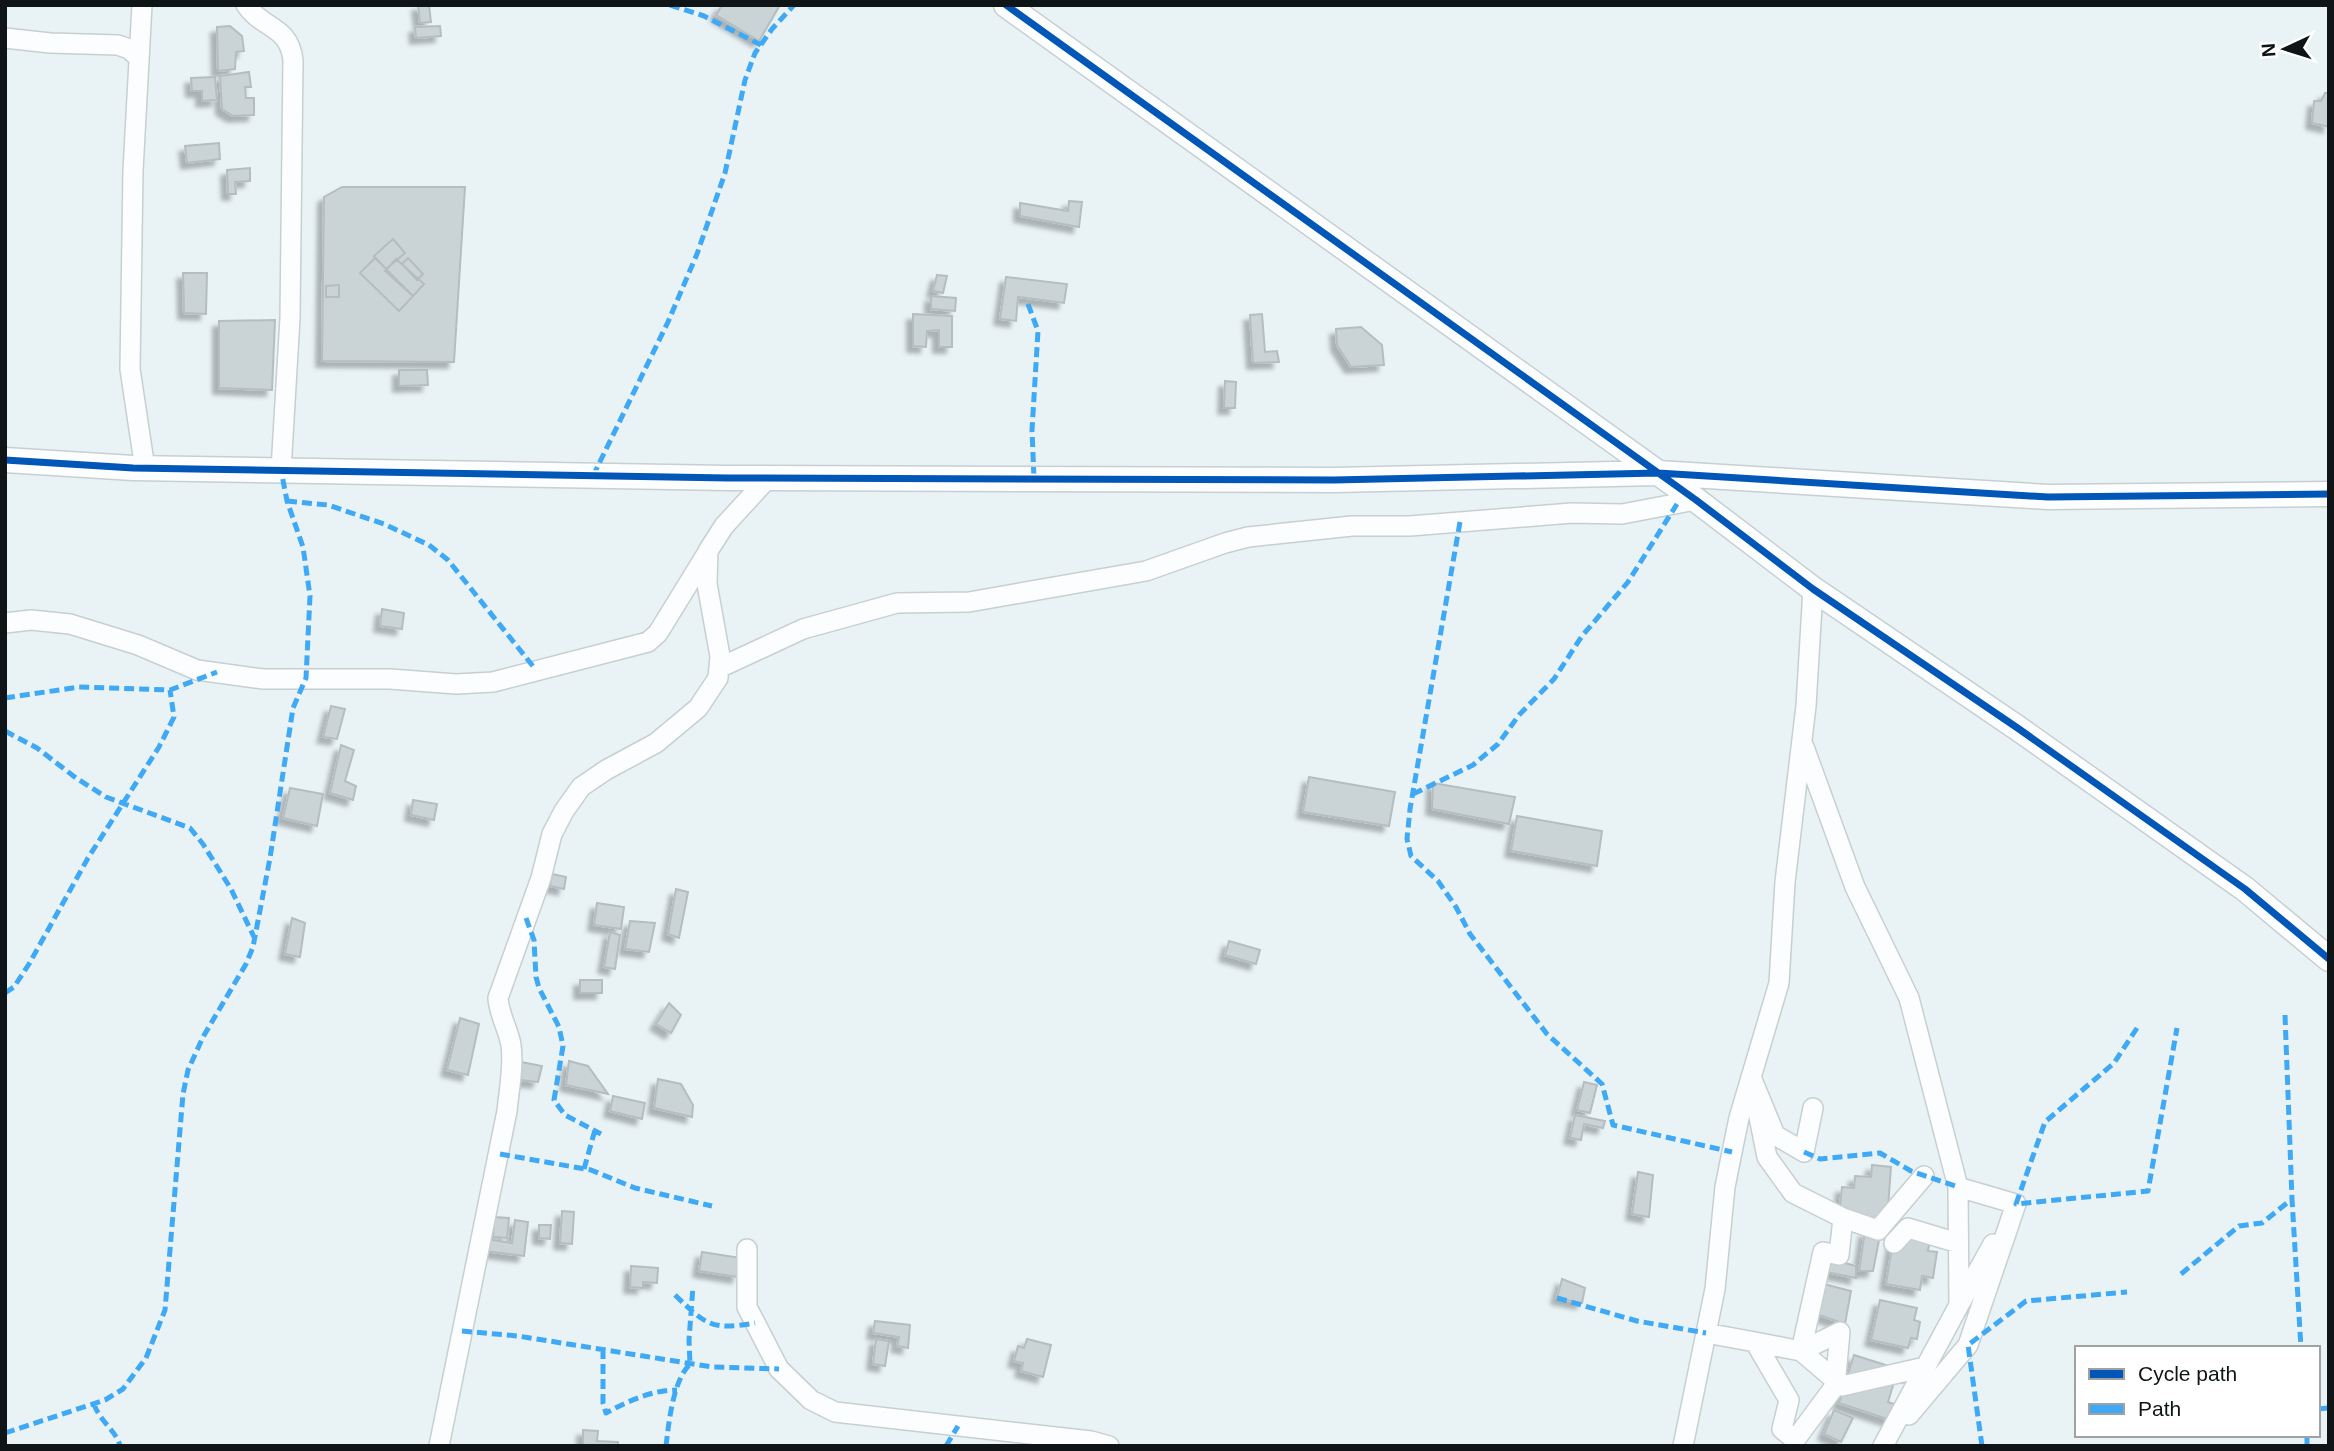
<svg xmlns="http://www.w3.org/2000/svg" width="2334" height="1451" font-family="Helvetica,sans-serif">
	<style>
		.building { fill: #cad3d5; stroke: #b5bdc0; stroke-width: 2; filter: url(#shadow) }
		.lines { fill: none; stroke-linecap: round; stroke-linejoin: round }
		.minor-casing { stroke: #c7cfd1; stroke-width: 22 }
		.tertiary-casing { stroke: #c7cfd1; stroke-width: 27 }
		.minor { stroke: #fcfdfe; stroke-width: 19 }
		.tertiary { stroke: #fcfdfe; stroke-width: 24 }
		.quiet { stroke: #3fa9f5; stroke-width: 5; stroke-dasharray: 10 5; stroke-linecap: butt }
		.cycleway-casing { stroke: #fff; stroke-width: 11 }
		.cycleway { stroke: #0057b8; stroke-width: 7 }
	</style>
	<defs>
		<filter id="shadow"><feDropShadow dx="-6" dy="6" stdDeviation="2" flood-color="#0004"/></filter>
	</defs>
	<rect width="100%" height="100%" fill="#e9f3f6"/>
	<path class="building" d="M418,5H429L431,22L420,23Z
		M722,5H780L759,41L716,15Z
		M230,26L242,36L244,51L236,52L235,69L218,71L217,27Z
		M440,26L441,36L416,38L415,27Z
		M249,72L251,87H245L246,98H254V115L233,116L222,109L220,76Z
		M215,77L217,100L202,101V91H192L191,78Z
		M2325,93H2329V127L2312,123L2314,101H2321Z
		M219,143L220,159L187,163L185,146Z
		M250,168V181L235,182L236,194H228L227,170Z
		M342,187H465L454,362L322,361L324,197Z
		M1069,201L1082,202L1079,227L1020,216V203L1068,211Z
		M393,239L405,253L386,269L374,256Z
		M375,258L413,296L399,311L360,273Z
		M408,258L423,274L417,280L402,264Z
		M396,259L424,284L413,296L385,271Z
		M183,273H207L206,314L184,313Z
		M937,275L947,276L943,293L933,291Z
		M1006,277L1067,284L1064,303L1018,297L1016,321L1000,319Z
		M339,285V297H326V286Z
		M931,296L956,298L955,311L931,309Z
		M913,314L952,316V347H939V330L927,331L926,347L913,346Z
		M1262,314L1265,352L1277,351L1279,362L1253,363L1250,315Z
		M275,320L272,390L219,388V321Z
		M1361,327L1382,345L1384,365L1351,367L1337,345L1336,329Z
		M399,370H427L428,385L399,386Z
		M1225,381L1236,382L1235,408H1224Z
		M382,609L404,613L402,629L380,626Z
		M331,706L345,709L337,739L323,737Z
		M341,745L354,750L345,781L356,786L353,800L330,793Z
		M1309,777L1395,792L1389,826L1303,812Z
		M1433,783L1515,797L1509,824L1432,809Z
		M290,788L323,794L317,826L283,818Z
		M413,800L437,804L434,820L411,815Z
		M1517,816L1602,831L1597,866L1511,851Z
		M552,874L566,877L564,889L550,886Z
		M676,889L688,892L679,938L668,934Z
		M597,903L624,907L621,929L594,925Z
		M292,918L305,923L300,957L285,954Z
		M630,921L655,923L649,952L625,949Z
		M610,932L620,935L615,969L604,967Z
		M1229,941L1260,950L1256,964L1225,955Z
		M580,980H602V993H580Z
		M669,1003L681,1015L671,1033L656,1024Z
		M460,1018L479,1024L468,1075L447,1070Z
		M569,1061L588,1066L608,1094L566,1085Z
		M521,1062L542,1066L538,1082L519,1080Z
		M658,1079L681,1084L693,1105L692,1117L654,1108Z
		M1584,1082L1597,1085L1590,1113L1577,1110Z
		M613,1096L645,1103L642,1119L610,1111Z
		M1575,1115L1605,1121L1603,1128L1584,1124L1581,1140L1570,1138Z
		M1872,1165L1891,1167L1887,1221L1839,1217L1842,1187L1854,1188L1855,1176L1871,1177Z
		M1638,1172L1653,1175L1649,1217L1632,1214Z
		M562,1211L574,1212L572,1244L560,1243Z
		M494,1217L509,1218L507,1238L493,1237Z
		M515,1220L528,1222L524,1256L484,1251L486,1239L512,1243Z
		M539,1225H551L550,1239L539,1238Z
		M1895,1229L1931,1235L1928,1251L1937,1252L1933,1278L1922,1276L1920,1290L1886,1284Z
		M1865,1231L1880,1235L1873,1271H1859Z
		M702,1252L741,1258L738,1277L699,1271Z
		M1830,1259L1856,1266V1278L1826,1272Z
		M631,1266L658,1268L657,1283L643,1282V1288L630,1287Z
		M1562,1279L1585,1288L1582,1303L1557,1298Z
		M1820,1283L1851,1291L1845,1324L1816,1314Z
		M1880,1300L1917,1308L1914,1320L1920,1322L1917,1339L1911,1338L1908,1348L1871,1340Z
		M875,1321L910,1325L908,1348L897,1346L899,1337L873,1333Z
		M876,1339L889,1341L885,1366L873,1364Z
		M1027,1339L1051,1345L1043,1377L1021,1371L1023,1363L1014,1361L1018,1346L1024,1348Z
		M1854,1355L1898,1369L1888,1402L1907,1408L1896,1422L1839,1403Z
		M1834,1410L1853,1418L1841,1442L1824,1434Z
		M583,1430L598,1431L597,1441L618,1442V1446H583Z"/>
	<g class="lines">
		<g class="minor-casing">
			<path id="minor" d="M142,5L133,171L130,369L145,469
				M246,5C262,29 289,25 293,60L290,318L281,470
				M5,38L50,43L118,45L129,49L138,57
				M5,623L31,620L70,624L138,645L197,670L263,679H390L456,684L493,682L648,642L658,633L706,555
				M719,668L803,629L897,603L969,602L1146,571L1225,543L1248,537L1352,526H1410L1572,513L1622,514L1696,500
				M1804,747L1855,887L1909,998L1958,1187L1959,1305L1883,1446
				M1813,1108L1804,1152L1775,1135L1751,1077L1767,1157L1793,1193L1843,1218L1878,1230L1924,1176
				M1958,1187L2016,1204
				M1843,1218L1839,1255L1823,1252L1801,1351L1842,1386L1925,1367
				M1894,1243L1908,1228L1958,1243
				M747,1249V1307L779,1369L811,1400L835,1412L1091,1441L1109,1446
				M1960,1303L1993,1244
				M1706,1333L1755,1342L1789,1400L1782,1429L1795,1440L1835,1386L1840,1332L1801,1351L1755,1342
				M1909,1415L1968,1345L2016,1204
				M439,1446L507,1111C509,1090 514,1066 511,1045C508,1028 499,1015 498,998L541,878L552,834L564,811L581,787L606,770L656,743L698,708L718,678L720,656L707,584L708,551L724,526L768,478
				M1683,1446L1715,1289L1725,1187L1732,1152L1739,1118L1779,983L1785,882L1806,706L1813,589"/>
		</g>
		<g class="tertiary-casing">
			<path id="tertiary" d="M1006,5L1696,500L1813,589L2019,729L2245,889L2329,959
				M5,460L133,468L728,478L1334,480L1658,473L2048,497L2329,494"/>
		</g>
		<use href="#minor" class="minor"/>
		<use href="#tertiary" class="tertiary"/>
		<path class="quiet" d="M670,5L704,16L761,45
			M1028,304L1038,331L1032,430L1034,479
			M593,476L668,322L697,254L725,173L745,80L755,53L772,29L794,5
			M287,501L328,505L384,524L429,545L448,560L536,670
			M1460,522L1410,809L1407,839L1411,856L1438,881L1456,907L1470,934L1547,1034L1602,1084L1613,1125L1732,1152
			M5,698L79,687L170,690L217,672
			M5,731L37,748L76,778L106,797L190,828L203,844L231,889L255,939
			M1413,794L1473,765L1498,744L1519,715L1554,679L1582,636L1628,582L1677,504
			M526,918L534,940L536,977L539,988L559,1027L563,1046L554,1100L565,1115L601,1134
			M5,993L14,987L29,964L88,858L159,747L174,717L170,690
			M2285,1015L2292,1199
			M2137,1028L2114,1063L2045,1122L2016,1204L2148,1191L2177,1028
			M1804,1152L1820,1159L1880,1153L1911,1171L1958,1187
			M500,1154L591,1170L635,1188L712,1206
			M584,1169L595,1130
			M2181,1274L2239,1226L2262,1223L2292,1199L2301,1348
			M675,1295C705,1324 711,1331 755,1323
			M1557,1298L1637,1321L1706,1333
			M462,1331L518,1336L712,1367L779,1369
			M603,1349V1403L606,1413C628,1401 652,1390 677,1390
			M94,1404C100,1422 116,1430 120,1446
			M2318,1409L2329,1408
			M5,1433L105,1400L123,1389L146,1358L165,1310L183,1094L188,1070L203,1037L246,964L253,947L270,858L293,708L306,678L310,596L303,547L287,501L281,470
			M2307,1435V1446
			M666,1446C669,1421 673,1381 690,1364L689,1340L693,1286
			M946,1446L958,1426
			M1982,1446L1968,1345L2026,1301L2127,1292"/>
		<g class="cycleway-casing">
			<path id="cycleway" d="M1006,5L1696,500L1813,589L2019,729L2245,889L2329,959
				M5,460L133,468L728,478L1334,480L1658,473L2048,497L2329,494"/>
		</g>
		<use href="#cycleway" class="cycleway"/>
	</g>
	<rect width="2334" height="1451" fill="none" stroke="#0f1517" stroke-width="14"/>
	<rect x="2075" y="1346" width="245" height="91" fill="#ffffff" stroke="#9fa1a2" stroke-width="2"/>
	<rect x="2089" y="1369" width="35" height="10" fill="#0057b8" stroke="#9fa1a2" stroke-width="2"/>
	<text x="2138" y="1381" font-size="21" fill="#0f1517">Cycle path</text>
	<rect x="2089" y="1404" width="35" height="10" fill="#3fa9f5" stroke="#9fa1a2" stroke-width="2"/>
	<text x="2138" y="1416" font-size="21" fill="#0f1517">Path</text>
	<g transform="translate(2285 49) rotate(266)" stroke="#ffffff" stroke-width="5" paint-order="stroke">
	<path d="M0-5L12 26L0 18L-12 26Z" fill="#0f1517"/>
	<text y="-10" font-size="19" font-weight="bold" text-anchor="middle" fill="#0f1517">N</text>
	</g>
</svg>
